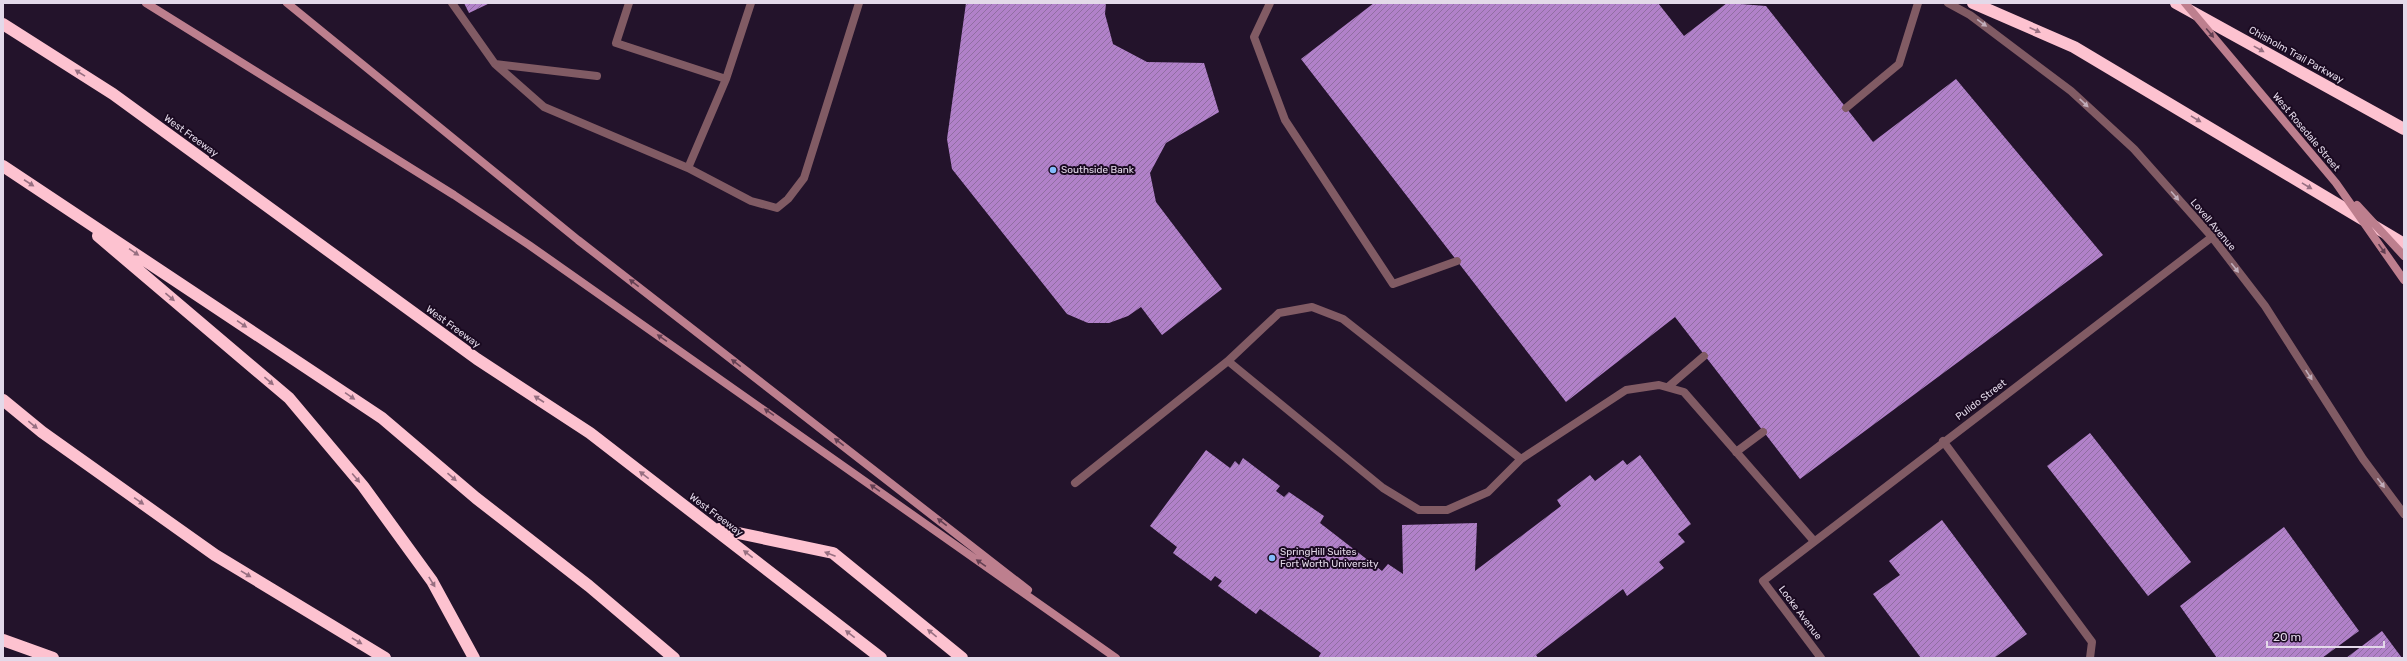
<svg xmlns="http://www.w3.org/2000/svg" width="2407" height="661" font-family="Rubik,sans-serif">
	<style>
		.building { fill: url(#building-hatch) }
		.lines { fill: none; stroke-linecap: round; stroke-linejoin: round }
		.service { stroke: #815b64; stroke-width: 8 }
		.minor { stroke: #815b64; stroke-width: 8 }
		.tertiary { stroke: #815b64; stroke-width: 8 }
		.secondary { stroke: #bd7f8e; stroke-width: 8 }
		.motorway { stroke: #fdc2d0; stroke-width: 12 }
		.secondary-bridge { stroke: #bd7f8e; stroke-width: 8 }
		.oneway { fill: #c1adba }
		.oneway2 { fill: #976f81 }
		.oneway3 { fill: #633f52 }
		.poi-dot { fill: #83bcfb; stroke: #1a0a21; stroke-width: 1.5 }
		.labels { text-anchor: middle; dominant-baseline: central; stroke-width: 4; stroke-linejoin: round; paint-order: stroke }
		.street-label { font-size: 10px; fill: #e3d9e9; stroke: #1a0a21 }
		.poi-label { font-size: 10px; fill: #e3d9e9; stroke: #1a0a21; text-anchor: start }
	</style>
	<defs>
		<pattern id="building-hatch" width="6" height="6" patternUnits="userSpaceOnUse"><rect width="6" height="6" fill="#b181c9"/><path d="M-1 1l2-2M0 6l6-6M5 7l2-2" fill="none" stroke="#906ea2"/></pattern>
	</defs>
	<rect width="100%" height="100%" fill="#23132b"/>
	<path class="building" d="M464,3H490L469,13Z
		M966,3H1106L1105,14L1113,44L1147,62L1204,63L1219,112L1166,143L1150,173L1156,202L1222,289L1162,335L1141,307L1128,316L1109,323H1088L1067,314L952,169L947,139Z
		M1374,3H1658L1684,36L1727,3L1766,6L1873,142L1956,79L2103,255L1800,479L1675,317L1566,402L1301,59Z
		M2090,433L2191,562L2148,596L2047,466Z
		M1206,450L1230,468L1235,461L1239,465L1243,458L1280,486L1276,491L1284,497L1289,492L1324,516L1320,523L1382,571L1388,564L1403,574L1402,525L1477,523L1475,571L1561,506L1557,500L1590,475L1595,481L1623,460L1627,465L1640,455L1691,524L1678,534L1685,542L1659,562L1664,568L1627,596L1623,589L1536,655L1538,658H1318L1321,653L1260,609L1256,614L1218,586L1222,581L1215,576L1211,581L1173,553L1177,547L1150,526Z
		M1942,520L2027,634L1994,658H1921L1873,594L1900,575L1889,561Z
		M2284,527L2359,631L2322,658H2217L2180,606Z
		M2382,631L2402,658H2346Z"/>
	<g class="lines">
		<path class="service" d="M452,3L495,64
			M1270,3L1254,37L1285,120L1393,284L1457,261
			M597,76L495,64L544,107L688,168L726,79L616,43L629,3
			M726,79L751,3
			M1846,108L1899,64L1918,3
			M688,168L751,201L777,208L788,199L804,178L859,3
			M1228,361L1279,313L1312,307L1343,319L1521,459
			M1668,387L1704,356
			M1943,441L2092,642L2090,658
			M1736,452L1763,432
			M1075,483L1228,361L1383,488L1419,510H1447L1488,492L1521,459L1626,390L1659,385L1684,392L1814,541"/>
		<path class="minor" d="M1821,658L1763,581L2212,237"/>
		<path class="tertiary" d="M1948,3L1970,15L2071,91L2134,149L2212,237L2265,306L2363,459L2404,514"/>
		<path class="secondary" d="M146,3L454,195L529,245L1116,658
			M287,3L578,240L1028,590"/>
		<path class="motorway" d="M1973,3L2074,47L2404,244
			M2176,3L2404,129
			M3,24L113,94L477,359L590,433L881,658
			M3,166L382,418L476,498L589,586L674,658
			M98,236L289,398L363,486L432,581L474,658
			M3,400L42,432L215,555L385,658
			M719,529L833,553L962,658
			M3,640L53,658"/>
		<path class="secondary-bridge" d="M2185,3L2336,183L2404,280
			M2357,205L2404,256"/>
	</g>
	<defs><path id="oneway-solid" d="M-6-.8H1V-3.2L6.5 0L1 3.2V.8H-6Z"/></defs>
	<g class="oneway">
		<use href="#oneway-solid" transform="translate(1982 23) rotate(36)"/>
		<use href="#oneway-solid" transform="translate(2084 103) rotate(43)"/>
		<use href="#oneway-solid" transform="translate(2175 196) rotate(49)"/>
		<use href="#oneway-solid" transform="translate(2235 268) rotate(52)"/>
		<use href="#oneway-solid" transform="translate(2309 375) rotate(57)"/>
		<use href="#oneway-solid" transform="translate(2381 483) rotate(53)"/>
	</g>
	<g class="oneway2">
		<use href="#oneway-solid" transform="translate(2035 30) rotate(24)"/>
		<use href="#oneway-solid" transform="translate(2259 49) rotate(29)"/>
		<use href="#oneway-solid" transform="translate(80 73) rotate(-148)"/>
		<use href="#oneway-solid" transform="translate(2196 119) rotate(31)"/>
		<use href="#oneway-solid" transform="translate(29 183) rotate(33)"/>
		<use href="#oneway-solid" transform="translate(2307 186) rotate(31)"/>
		<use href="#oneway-solid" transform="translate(134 252) rotate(34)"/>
		<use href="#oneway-solid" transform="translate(170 297) rotate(40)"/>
		<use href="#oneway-solid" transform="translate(242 324) rotate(34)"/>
		<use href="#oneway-solid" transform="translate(269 381) rotate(40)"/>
		<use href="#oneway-solid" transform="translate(350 396) rotate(34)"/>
		<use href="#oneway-solid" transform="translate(539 399) rotate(-147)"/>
		<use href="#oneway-solid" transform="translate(33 425) rotate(39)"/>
		<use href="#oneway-solid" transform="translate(644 475) rotate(-142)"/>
		<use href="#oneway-solid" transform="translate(452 477) rotate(41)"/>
		<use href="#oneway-solid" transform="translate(356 478) rotate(50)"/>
		<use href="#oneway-solid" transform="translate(139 501) rotate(35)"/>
		<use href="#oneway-solid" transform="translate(748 554) rotate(-142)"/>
		<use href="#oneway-solid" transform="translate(830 554) rotate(-159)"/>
		<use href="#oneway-solid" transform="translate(246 574) rotate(31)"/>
		<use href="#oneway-solid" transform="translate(432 582) rotate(58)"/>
		<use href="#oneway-solid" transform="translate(932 633) rotate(-141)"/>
		<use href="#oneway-solid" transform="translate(850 634) rotate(-142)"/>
		<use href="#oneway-solid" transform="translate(357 641) rotate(31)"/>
	</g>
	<g class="oneway3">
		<use href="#oneway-solid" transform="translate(2210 33) rotate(50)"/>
		<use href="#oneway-solid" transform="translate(2382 249) rotate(55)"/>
		<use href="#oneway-solid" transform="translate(634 283) rotate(-142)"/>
		<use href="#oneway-solid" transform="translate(662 338) rotate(-145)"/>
		<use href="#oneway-solid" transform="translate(736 363) rotate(-142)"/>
		<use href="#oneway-solid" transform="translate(769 412) rotate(-145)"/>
		<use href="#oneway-solid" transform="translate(839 442) rotate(-142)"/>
		<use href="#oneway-solid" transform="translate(875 488) rotate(-145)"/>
		<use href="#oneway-solid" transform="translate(942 522) rotate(-142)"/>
		<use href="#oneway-solid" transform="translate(981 563) rotate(-145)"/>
	</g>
	<g class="poi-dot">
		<circle cx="1053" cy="170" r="4"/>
		<circle cx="1272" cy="558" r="4"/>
	</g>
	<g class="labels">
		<g class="street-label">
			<text transform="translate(2296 55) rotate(29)">Chisholm Trail Parkway</text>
			<text transform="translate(2306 132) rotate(50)">West Rosedale Street</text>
			<text transform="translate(191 136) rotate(36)">West Freeway</text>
			<text transform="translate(2213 225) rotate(50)">Lovell Avenue</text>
			<text transform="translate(453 327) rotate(36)">West Freeway</text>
			<text transform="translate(1981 400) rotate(-37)">Pulido Street</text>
			<text transform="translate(716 515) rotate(37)">West Freeway</text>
			<text transform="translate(1800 613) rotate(53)">Locke Avenue</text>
		</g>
		<g class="poi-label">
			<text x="1061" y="170">Southside Bank</text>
			<text x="1280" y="552">SpringHill Suites<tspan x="1280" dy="12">Fort Worth University</tspan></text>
		</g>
	</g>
	<rect width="2407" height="661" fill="none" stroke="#e3d9e9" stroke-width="8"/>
	<path d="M2267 641v6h117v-6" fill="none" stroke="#e3d9e9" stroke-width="2"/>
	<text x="2273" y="641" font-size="12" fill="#e3d9e9" stroke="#1a0a21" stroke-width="3" paint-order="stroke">20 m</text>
</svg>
